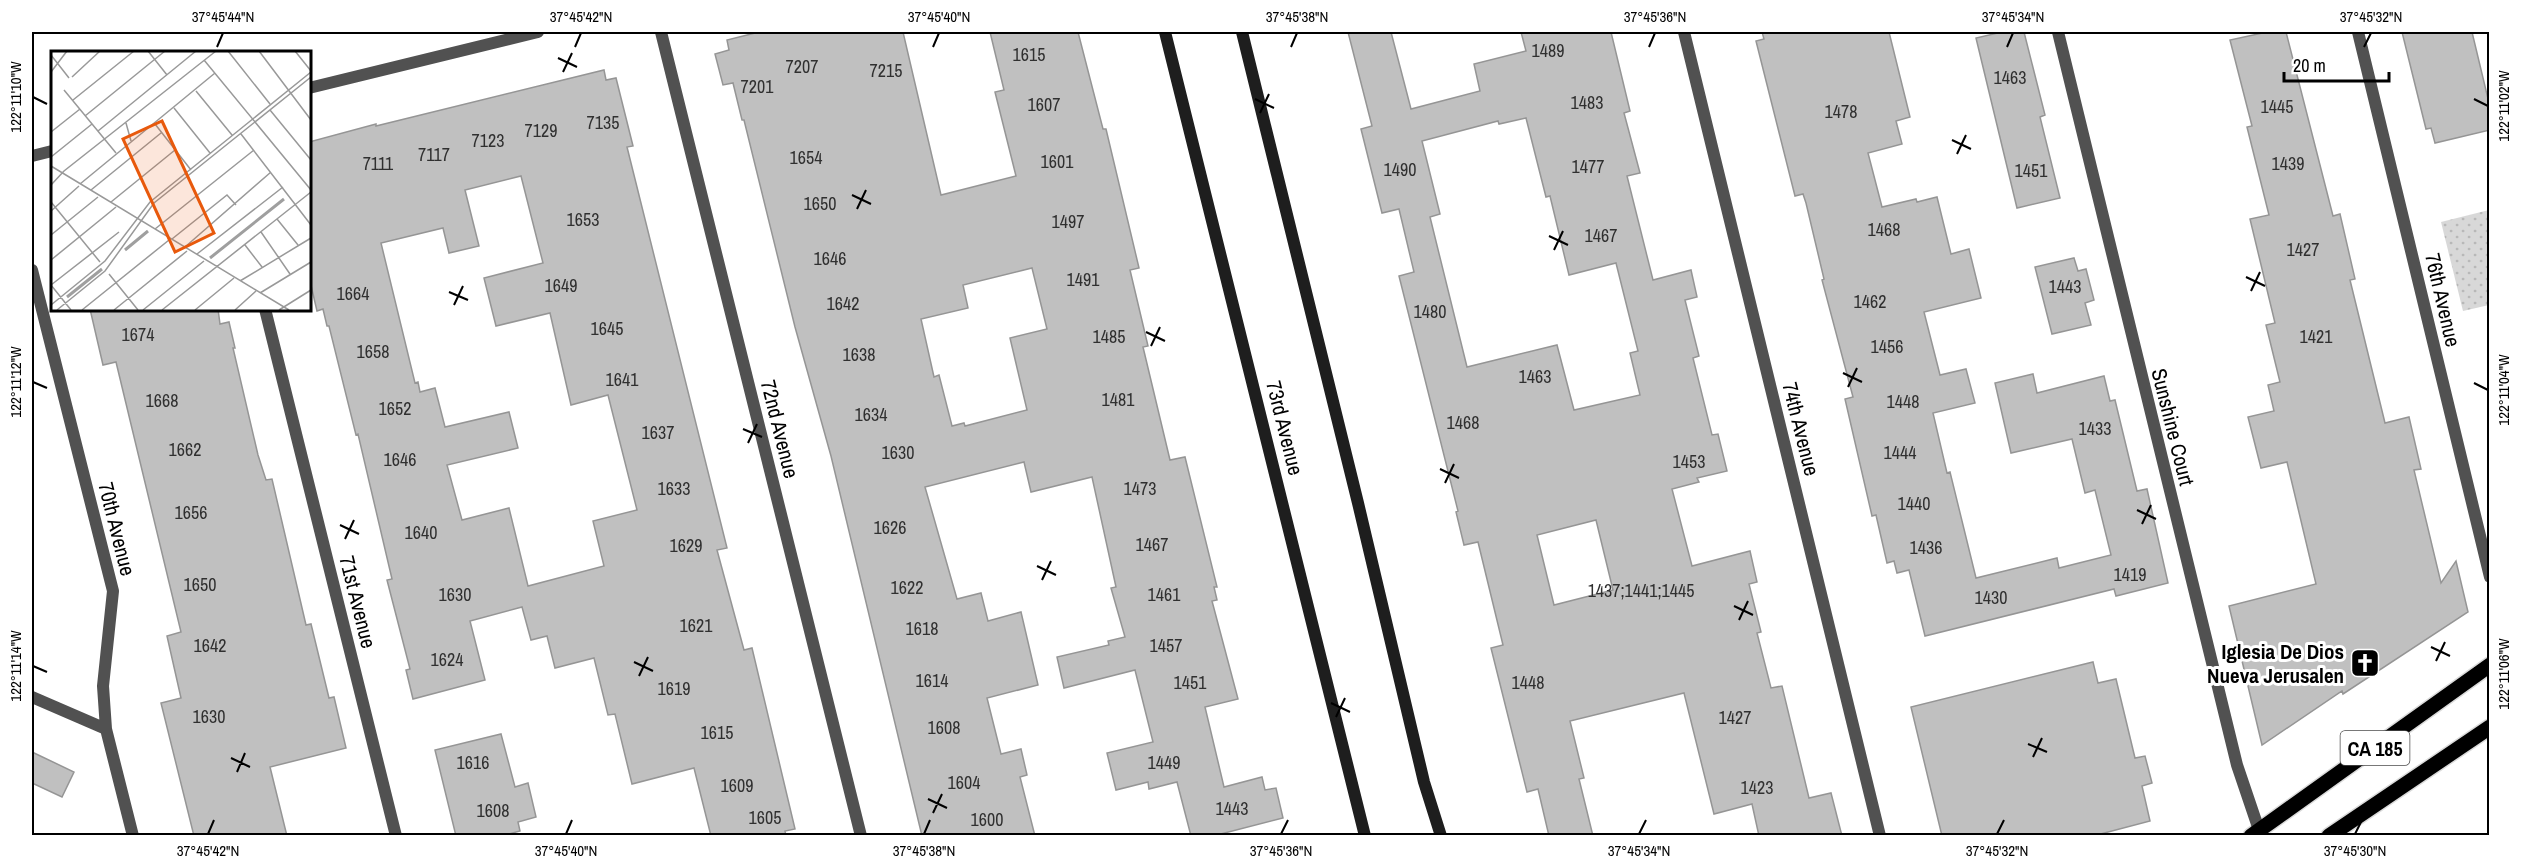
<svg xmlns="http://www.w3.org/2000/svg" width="2521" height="867" font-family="'Archivo Narrow',sans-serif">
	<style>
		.grass { fill: url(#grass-dots) }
		.building { fill: #c0c0c0; stroke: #959595; stroke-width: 1.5; fill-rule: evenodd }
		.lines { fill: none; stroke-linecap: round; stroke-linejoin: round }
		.primary-casing { stroke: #dbdbdb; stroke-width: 18 }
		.street { stroke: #515151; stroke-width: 12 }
		.secondary { stroke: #1e1e1e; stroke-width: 12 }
		.primary { stroke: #000; stroke-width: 15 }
		.ticks { fill: none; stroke: #000; stroke-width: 2 }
		.labels { text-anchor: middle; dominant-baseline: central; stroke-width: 6; stroke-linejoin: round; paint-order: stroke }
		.number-label { font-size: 18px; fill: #303030 }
		.shield { fill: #fff; stroke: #4c4c4c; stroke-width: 1.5 }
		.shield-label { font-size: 20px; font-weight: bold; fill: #000 }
		.street-label { font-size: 21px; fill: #000; stroke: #fff }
		.poi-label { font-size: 21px; font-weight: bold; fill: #000; stroke: #fff; text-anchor: end }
		.inset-river { fill: none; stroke: #9f9f9f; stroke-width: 3 }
		.inset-road { fill: none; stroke: #999; stroke-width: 1.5 }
		.view { fill: #e8590c; fill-opacity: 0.15; stroke: #e8590c; stroke-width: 3 }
		.inset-edge { fill: none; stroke: #000; stroke-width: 3 }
		.neatline { fill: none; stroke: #000; stroke-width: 2 }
		.ticks-label { font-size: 15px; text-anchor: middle; fill: #000 }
	</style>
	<defs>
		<pattern id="grass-dots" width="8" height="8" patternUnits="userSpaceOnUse" patternTransform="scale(1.5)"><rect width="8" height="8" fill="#d8d8d8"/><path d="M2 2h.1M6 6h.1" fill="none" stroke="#b8b8b8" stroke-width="1.8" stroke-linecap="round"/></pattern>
	</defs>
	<rect width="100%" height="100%" fill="#fff"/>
	<path class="grass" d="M2489,210V305L2463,311L2441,222Z"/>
	<path class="building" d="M759,32H903L941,195L1016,176L995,92L1004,90L990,32H1078L1103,129H1106L1139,268L1130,270L1148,346L1143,347L1170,460L1185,457L1217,587H1214L1217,600L1212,601L1238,699L1205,707L1224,787L1262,777L1265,790L1276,788L1283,818L1213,836H1191L1177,782L1149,789L1148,782L1116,790L1107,753L1153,742L1135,670L1064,688L1057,657L1109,645L1108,641L1125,637L1111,588L1116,587L1092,477L1031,492L1024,462L925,487L957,599L981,593L988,621L1021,612L1038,685L987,698L1001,754L1021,749L1027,775L1020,777L1035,836H922L831,456L795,327L744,120H742L733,83L723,85L715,54L729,50L727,40ZM1032,268L1047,329L1010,338L1027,410L965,426L964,423L952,426L939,375L934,377L921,319L968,308L963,285Z
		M1348,32H1391L1411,109L1480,91L1474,64L1526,51L1521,32H1611L1630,111L1624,113L1640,173L1627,176L1653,280L1691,270L1697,297L1685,300L1699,356L1693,358L1712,435L1718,434L1727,471L1697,478L1699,482L1672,489L1692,566L1750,551L1757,582L1749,584L1761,632L1757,633L1771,688L1782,686L1809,798L1831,793L1842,836H1759L1752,804L1714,814L1684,693L1570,721L1584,778L1579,779L1593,836H1549L1538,789L1527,792L1491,648L1503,645L1478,542L1464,545L1456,512L1458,511L1399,276L1414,272L1399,209L1382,213L1361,129L1372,126ZM1526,118L1546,197L1550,196L1569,275L1616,263L1638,351L1630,353L1640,395L1574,410L1557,345L1467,367L1430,217L1440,214L1422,141L1498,121L1499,124ZM1596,520L1613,590L1554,605L1537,535Z
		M1762,32H1889L1910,117L1896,121L1902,144L1868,153L1882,207L1916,199L1917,202L1937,197L1951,254L1969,249L1981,298L1924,312L1940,375L1966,369L1975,403L1933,413L1947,473L1950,472L1976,578L2057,558L2059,568L2111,555L2095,490L2085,493L2072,439L2011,453L1995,383L2033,374L2037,393L2104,376L2110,401L2115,400L2137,491L2147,489L2168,583L2116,596L2114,589L1925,636L1909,570L1897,573L1894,561L1887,563L1876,515L1872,516L1845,399L1853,397L1822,280L1824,279L1806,203L1803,194L1795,196L1756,41L1764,39Z
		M2002,32H2024L2045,115L2040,117L2060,198L2017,208L1976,38Z
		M2267,32H2286L2333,216L2340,214L2355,279L2350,280L2385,423L2409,417L2421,469L2414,470L2441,583L2456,561L2468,612L2343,694L2342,691L2262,745L2229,606L2316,584L2287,462L2261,468L2248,417L2274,411L2268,385L2280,382L2266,325L2275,323L2250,219L2269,215L2247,127L2252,126L2230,40Z
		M2402,32H2472L2490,107V130L2435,143L2431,128L2426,129Z
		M604,70L606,80L616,78L633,146L627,147L727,548L717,550L744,650L752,648L795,829L785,831L786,836H711L694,768L632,784L615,714L608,715L594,658L555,668L547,636L531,640L522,607L470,621L485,680L413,699L406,670L410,669L387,580L392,579L358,434L356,435L329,326H327L323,309L317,311L309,277V142L376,124V126ZM521,176L543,263L484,278L496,326L550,313L571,405L608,395L637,510L593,521L604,566L528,586L509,508L462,520L447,465L518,448L509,412L445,427L435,388L420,392L418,382L415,383L381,243L443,228L449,253L479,246L465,190Z
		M2074,258L2078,271L2086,269L2094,300L2085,303L2091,325L2052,334L2035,267Z
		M90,309H218L220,324L229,322L235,348H233L258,455L266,480L272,479L306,625L311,624L329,698L334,697L346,748L270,767L287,836H194L161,703L181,698L167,636L181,632L116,362L103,365Z
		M2093,662L2098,683L2116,679L2135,758L2145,756L2152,783L2142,786L2150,821L2093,836H1942L1911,707Z
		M501,734L515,787L528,783L536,817L518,822L520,831L502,836H456L435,750Z
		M32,752L74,772L62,797L32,783Z"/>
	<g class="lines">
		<g class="primary-casing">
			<path id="primary" d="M2251,836L2490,665
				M2329,836L2490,727"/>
		</g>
		<path class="street" d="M661,32L861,836
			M1684,32L1880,836
			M2058,32L2237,765L2259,830
			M2358,32L2490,577
			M309,88L538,32
			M32,156L52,151
			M32,270L113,591L103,686L106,729L133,836
			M265,309L396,836
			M32,697L106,729"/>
		<path class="secondary" d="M1165,32L1365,836
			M1242,32L1358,503L1424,782L1441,836"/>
		<use href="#primary" class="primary"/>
	</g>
	<path class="ticks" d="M217,47L223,33M575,47L581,33M933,47L939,33M1291,47L1297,33M1649,47L1655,33M2007,47L2013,33M2364,47L2371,33M558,58L577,67M563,72L572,53M33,97L47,104M1255,99L1274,108M2474,99L2488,106M1260,113L1269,94M1952,140L1971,149M1957,154L1966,135M852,195L871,204M857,209L866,190M1549,236L1568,245M1554,250L1563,231M2246,277L2265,286M2251,291L2260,272M449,292L468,300M454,305L463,286M1146,332L1165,341M1151,346L1160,327M1843,373L1862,382M33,382L47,388M2474,383L2488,390M1848,387L1857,368M743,429L762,437M748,443L757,424M1440,469L1459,478M1445,483L1454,464M2137,510L2156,519M2142,524L2151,505M340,525L359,534M345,539L354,520M1037,566L1056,575M1042,580L1051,561M1734,606L1753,615M1739,620L1748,601M2431,647L2450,656M2436,661L2445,642M634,662L653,671M33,666L47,672M2474,668L2488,674M639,676L648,657M1331,703L1350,712M1336,717L1345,698M2028,744L2047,752M2033,757L2042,738M231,758L250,767M237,772L245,753M928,799L947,808M933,813L942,794M208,834L214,820M566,834L572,820M924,834L930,820M1281,834L1288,820M1639,834L1646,820M1997,834L2004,820M2355,834L2362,820"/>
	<defs>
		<g id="church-square" transform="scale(1.5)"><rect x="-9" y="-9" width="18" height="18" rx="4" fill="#000" stroke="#fff"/><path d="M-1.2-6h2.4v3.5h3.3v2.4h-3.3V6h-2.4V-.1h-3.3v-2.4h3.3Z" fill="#fff"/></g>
	</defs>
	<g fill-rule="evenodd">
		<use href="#church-square" x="2365" y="663"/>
	</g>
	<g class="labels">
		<g class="number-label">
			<text x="1548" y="50">1489</text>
			<text x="1029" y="54">1615</text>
			<text x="802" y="66">7207</text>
			<text x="886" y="70">7215</text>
			<text x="2010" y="77">1463</text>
			<text x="757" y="86">7201</text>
			<text x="1587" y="102">1483</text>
			<text x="1044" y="104">1607</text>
			<text x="2277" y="106">1445</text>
			<text x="1841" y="111">1478</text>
			<text x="603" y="122">7135</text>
			<text x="541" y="130">7129</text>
			<text x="488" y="140">7123</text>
			<text x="434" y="154">7117</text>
			<text x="806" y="157">1654</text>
			<text x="1057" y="161">1601</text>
			<text x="378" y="163">7111</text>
			<text x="2288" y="163">1439</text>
			<text x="1588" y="166">1477</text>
			<text x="1400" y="169">1490</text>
			<text x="2031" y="170">1451</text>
			<text x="820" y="203">1650</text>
			<text x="583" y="219">1653</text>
			<text x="1068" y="221">1497</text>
			<text x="1884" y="229">1468</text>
			<text x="1601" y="235">1467</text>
			<text x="2303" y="249">1427</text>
			<text x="830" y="258">1646</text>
			<text x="1083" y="279">1491</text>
			<text x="561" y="285">1649</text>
			<text x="2065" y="286">1443</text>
			<text x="353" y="293">1664</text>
			<text x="1870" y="301">1462</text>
			<text x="843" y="303">1642</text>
			<text x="1430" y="311">1480</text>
			<text x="607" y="328">1645</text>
			<text x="138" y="334">1674</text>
			<text x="1109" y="336">1485</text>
			<text x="2316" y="336">1421</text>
			<text x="1887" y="346">1456</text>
			<text x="373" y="351">1658</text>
			<text x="859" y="354">1638</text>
			<text x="1535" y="376">1463</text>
			<text x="622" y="379">1641</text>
			<text x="1118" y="399">1481</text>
			<text x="162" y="400">1668</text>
			<text x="1903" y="401">1448</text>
			<text x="395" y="408">1652</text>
			<text x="871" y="414">1634</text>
			<text x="1463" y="422">1468</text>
			<text x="2095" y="428">1433</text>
			<text x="658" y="432">1637</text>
			<text x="185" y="449">1662</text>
			<text x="898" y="452">1630</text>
			<text x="1900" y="452">1444</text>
			<text x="400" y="459">1646</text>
			<text x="1689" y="461">1453</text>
			<text x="674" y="488">1633</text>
			<text x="1140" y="488">1473</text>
			<text x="1914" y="503">1440</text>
			<text x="191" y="512">1656</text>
			<text x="890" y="527">1626</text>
			<text x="421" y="532">1640</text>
			<text x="1152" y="544">1467</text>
			<text x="686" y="545">1629</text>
			<text x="1926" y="547">1436</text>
			<text x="2130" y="574">1419</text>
			<text x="200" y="584">1650</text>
			<text x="907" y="587">1622</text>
			<text x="1641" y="590">1437;1441;1445</text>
			<text x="455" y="594">1630</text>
			<text x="1164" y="594">1461</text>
			<text x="1991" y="597">1430</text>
			<text x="696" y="625">1621</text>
			<text x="922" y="628">1618</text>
			<text x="210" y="645">1642</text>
			<text x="1166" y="645">1457</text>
			<text x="447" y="659">1624</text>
			<text x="932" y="680">1614</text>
			<text x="1190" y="682">1451</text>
			<text x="1528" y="682">1448</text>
			<text x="674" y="688">1619</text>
			<text x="209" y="716">1630</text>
			<text x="1735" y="717">1427</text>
			<text x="944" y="727">1608</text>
			<text x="717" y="732">1615</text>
			<text x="473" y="762">1616</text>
			<text x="1164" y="762">1449</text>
			<text x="964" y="782">1604</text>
			<text x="737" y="785">1609</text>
			<text x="1757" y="787">1423</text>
			<text x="1232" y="808">1443</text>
			<text x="493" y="810">1608</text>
			<text x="765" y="817">1605</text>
			<text x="987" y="819">1600</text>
		</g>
		<rect class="shield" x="2340.5" y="731" width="69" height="34" rx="4.5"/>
		<g class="shield-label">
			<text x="2375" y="748">CA 185</text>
		</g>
		<g class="street-label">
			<text transform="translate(2443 300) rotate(77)">76th Avenue</text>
			<text transform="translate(2173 427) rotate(76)">Sunshine Court</text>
			<text transform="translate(1285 428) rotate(76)">73rd Avenue</text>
			<text transform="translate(780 429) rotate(76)">72nd Avenue</text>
			<text transform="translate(1801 429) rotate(76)">74th Avenue</text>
			<text transform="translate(117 529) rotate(76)">70th Avenue</text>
			<text transform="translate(358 602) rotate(76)">71st Avenue</text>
		</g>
		<g class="poi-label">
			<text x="2344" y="651">Iglesia De Dios<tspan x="2344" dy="24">Nueva Jerusalen</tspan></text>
		</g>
	</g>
	<g transform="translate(51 51)">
		<rect width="260" height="260" fill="#fff"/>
		<path class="inset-river" d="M74,199L97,180M159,207L233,148M16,246L51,218"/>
		<path class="inset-road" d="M97,0L116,24M177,0L219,53M208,0L260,69M244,0L260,20M0,4L18,27M153,9L260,139M0,21L16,0M21,26L49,0M13,39L65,102M145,40L181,84M22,49L83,0M123,57L159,102M219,59L260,109M34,65L114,0M75,72L80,90M104,73L140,119M47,80L145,0M0,81L29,58M190,83L260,174M0,106L41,73M0,115L238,259M29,133L164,22M0,134L13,120L165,0M40,139L110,82M0,151L49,211M60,151L124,99M0,160L28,135M226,168L247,194M104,178L203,99M210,181L239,223M0,184L47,146M121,188L176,144L185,154M194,194L211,216M134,196L220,121M146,203L232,136M0,209L65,156M58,223L87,259M189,230L260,187M0,234L68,181M0,234L20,259M209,242L260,211M0,254L54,210L99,151L260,21M6,259L54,220L103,152L260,26M31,259L118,189M63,259L136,200M92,259L153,210M111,259L260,141M144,259L183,227M184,259L205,240M228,259L260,239"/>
		<path class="view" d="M111,70L163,182L124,201L72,88Z"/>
		<rect width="260" height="260" class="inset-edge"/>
	</g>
	<rect width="2521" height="867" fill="none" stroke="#ffffff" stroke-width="66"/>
	<path d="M2284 72v9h105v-9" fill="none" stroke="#000000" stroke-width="3"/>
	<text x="2293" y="72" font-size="18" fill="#000000" stroke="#ffffff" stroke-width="4.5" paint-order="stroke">20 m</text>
	<rect x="33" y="33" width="2455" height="801" class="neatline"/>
	<g class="ticks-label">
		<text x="223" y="22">37°45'44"N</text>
		<text x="581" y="22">37°45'42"N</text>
		<text x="939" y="22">37°45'40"N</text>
		<text x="1297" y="22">37°45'38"N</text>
		<text x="1655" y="22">37°45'36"N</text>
		<text x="2013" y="22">37°45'34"N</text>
		<text x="2371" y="22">37°45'32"N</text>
		<text transform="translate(16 97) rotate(-90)" y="5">122°11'10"W</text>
		<text transform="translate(2504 106) rotate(-90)" y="5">122°11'02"W</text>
		<text transform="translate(16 382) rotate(-90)" y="5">122°11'12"W</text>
		<text transform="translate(2504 390) rotate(-90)" y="5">122°11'04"W</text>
		<text transform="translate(16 666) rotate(-90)" y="5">122°11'14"W</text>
		<text transform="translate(2504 674) rotate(-90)" y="5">122°11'06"W</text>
		<text x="208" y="856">37°45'42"N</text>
		<text x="566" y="856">37°45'40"N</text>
		<text x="924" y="856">37°45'38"N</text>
		<text x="1281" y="856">37°45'36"N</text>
		<text x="1639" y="856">37°45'34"N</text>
		<text x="1997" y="856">37°45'32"N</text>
		<text x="2355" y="856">37°45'30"N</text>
	</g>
</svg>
